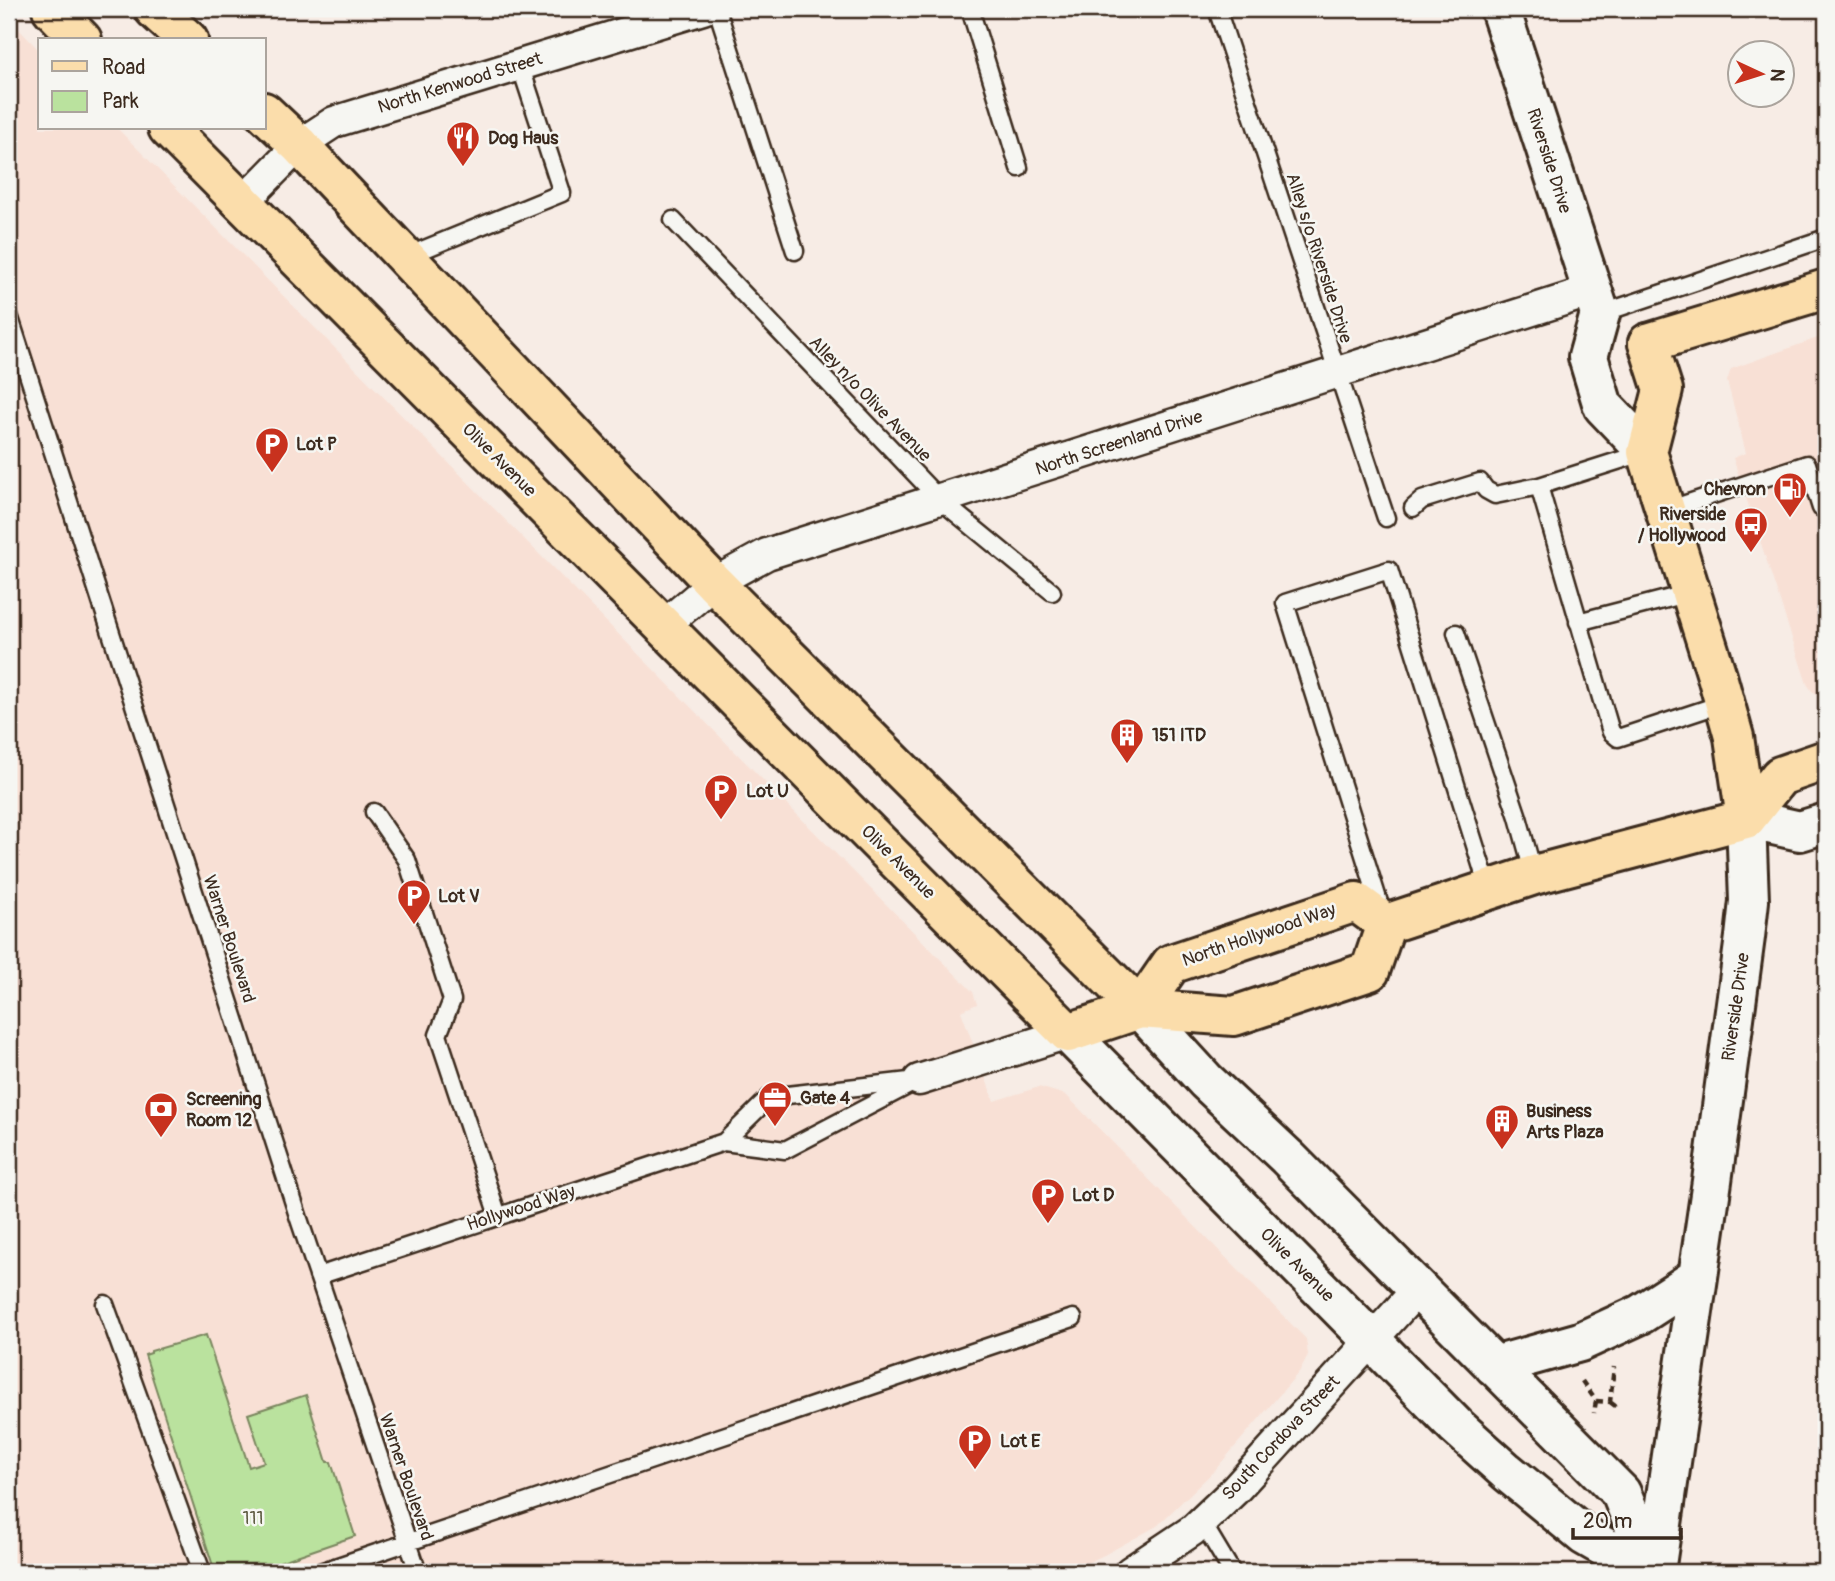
<svg xmlns="http://www.w3.org/2000/svg" width="1835" height="1581" font-family="Pangolin,sans-serif">
	<style>
		.built { fill: #f8e0d5 }
		.green { fill: #bae29e; stroke: #7a865e; stroke-width: 2 }
		.lines { fill: none; stroke-linecap: round; stroke-linejoin: round }
		.lane-casing { stroke: #3b2a1e; stroke-width: 21 }
		.street-casing { stroke: #3b2a1e; stroke-width: 35 }
		.secondary-casing { stroke: #3b2a1e; stroke-width: 44 }
		.primary-casing { stroke: #3b2a1e; stroke-width: 44 }
		.highway-casing { stroke: #3b2a1e; stroke-width: 44 }
		.path { stroke: #3b2a1e; stroke-width: 4.5; stroke-dasharray: 7 5; stroke-linecap: butt }
		.lane { stroke: #f6f6f2; stroke-width: 16 }
		.street { stroke: #f6f6f2; stroke-width: 30 }
		.secondary { stroke: #f6f6f2; stroke-width: 38 }
		.primary { stroke: #fbddab; stroke-width: 38 }
		.highway { stroke: #fbddab; stroke-width: 38 }
		.labels { text-anchor: middle; dominant-baseline: central; stroke-width: 5; stroke-linejoin: round; paint-order: stroke }
		.street-label { font-size: 18px; fill: #3b2a1e; stroke: #f6f6f2 }
		.poi-label { font-size: 18px; font-weight: bold; fill: #3b2a1e; stroke: #f6f6f2; text-anchor: start }
		.park-label { font-size: 18px; fill: #5b583e; stroke: #f6f6f2 }
	</style>
	<rect width="100%" height="100%" fill="#f7ece5"/>
	<filter id="ink" filterUnits="userSpaceOnUse"><feTurbulence type="fractalNoise" baseFrequency=".0143" numOctaves="2"/><feDisplacementMap in="SourceGraphic" scale="14" xChannelSelector="R" yChannelSelector="G"/><feConvolveMatrix kernelMatrix="1 2 1 2 8 2 1 2 1" color-interpolation-filters="sRGB"/></filter>
	<g filter="url(#ink)">
		<path class="built" d="M9,19L40,51V128H117L973,992L977,1004L961,1011L994,1101L1039,1087L1066,1095L1306,1339L1308,1355L1299,1372L1215,1470L1157,1526L1104,1555L1068,1572H9Z
			M1826,335V699L1812,691L1807,684L1733,458L1746,453L1727,381L1731,369Z"/>
		<path class="green" d="M206,1335L249,1467L264,1462L248,1414L306,1395L327,1462H331L355,1536L250,1572H215L145,1355L151,1353V1351Z"/>
		<g class="lines">
			<g class="lane-casing">
				<path id="lane" d="M717,9L795,251
					M970,9L1019,168
					M1217,9L1386,518
					M673,220L940,500L1052,592
					M405,257L562,193L520,65
					M1600,314L1826,238
					M9,315L299,1219L418,1572
					M1539,486L1611,732L1618,738L1724,703
					M1413,508L1422,500L1480,482L1486,490L1495,495L1505,493L1539,486L1646,452
					M1664,511L1807,464L1821,508
					M1578,622L1690,593
					M1456,633L1518,817L1534,875
					M374,812L407,860L452,1000L438,1035L498,1216
					M1382,912L1285,603L1389,570L1489,890
					M724,1142L770,1097L909,1081
					M318,1276L724,1142L785,1150L919,1080
					M105,1304L202,1572
					M1202,1522L1232,1572
					M320,1572L1073,1318"/>
			</g>
			<g class="street-casing">
				<path id="street" d="M243,202L299,145L334,122L703,9
					M662,627L714,583L767,554L1592,291
					M919,1080L1068,1033
					M1130,1572L1193,1530L1235,1490L1418,1289"/>
			</g>
			<g class="secondary-casing">
				<path id="secondary" d="M1500,9L1600,314L1588,357L1603,406L1647,452
					M1140,1009L1206,1081L1287,1157L1621,1493L1653,1572
					M1068,1033L1456,1426L1506,1471L1585,1536L1648,1572
					M1494,1366L1580,1342L1641,1314L1698,1277
					M1655,1572L1712,1181L1745,937L1749,901L1746,819L1800,831L1826,823"/>
			</g>
			<g class="primary-casing">
				<path id="primary" d="M52,9L82,40
					M154,9L188,40
					M264,112L299,145L714,583L1140,1009
					M168,128L1068,1033L1140,1009L1234,1016L1370,971L1386,924
					M1648,343L1663,390L1647,452L1717,676L1734,737L1746,819
					M1386,924L1534,875L1746,819L1780,776L1826,760
					M1140,1009L1171,964L1356,902L1386,924"/>
			</g>
			<g class="highway-casing">
				<path id="highway" d="M1648,343L1826,289"/>
			</g>
			<path class="path" d="M1582,1381L1596,1401L1594,1413
				M1596,1401L1610,1402L1614,1367
				M1610,1402L1618,1408"/>
			<use href="#lane" class="lane"/>
			<use href="#street" class="street"/>
			<use href="#secondary" class="secondary"/>
			<use href="#primary" class="primary"/>
			<use href="#highway" class="highway"/>
		</g>
	</g>
	<defs>
		<g id="restaurant-pin" transform="scale(1.75)"><path d="M0 17L-7.5 6A9.5 9.5 0 1 1 7.5 6Z" fill="#c8321e" stroke="#f6f6f2"/><path d="M-5-6h1v4h1v-4h1v4h1v-4h1v5L-1.5 .5V6h-2V.5L-5-1ZM5-6V6H3V1.5H1.5Q1.5-4 5-6Z" fill="#fff"/></g>
		<g id="parking-pin" transform="scale(1.75)"><path d="M0 17L-7.5 6A9.5 9.5 0 1 1 7.5 6Z" fill="#c8321e" stroke="#f6f6f2"/><path d="M-3.5-5.5H1a3.5 3.5 0 0 1 0 7H-1V5.5H-3.5ZM-1-3.4V-.6H.8a1.4 1.4 0 0 0 0-2.8Z" fill="#fff"/></g>
		<g id="fuel-pin" transform="scale(1.75)"><path d="M0 17L-7.5 6A9.5 9.5 0 1 1 7.5 6Z" fill="#c8321e" stroke="#f6f6f2"/><path d="M-5.5-6h7V0h2V4h1.3V-2.5L3-4.5l.8-.8L6-3V5H2.5V1h-1V6h-7ZM-4.2-4.7v3.2H.2V-4.7Z" fill="#fff"/></g>
		<g id="bus-pin" transform="scale(1.75)"><path d="M0 17L-7.5 6A9.5 9.5 0 1 1 7.5 6Z" fill="#c8321e" stroke="#f6f6f2"/><path d="M-5-6H5V4H4V6H2V4H-2V6H-4V4H-5ZM-3.5-4V0h7V-4ZM-3.5 1.2v1.5H-2V1.2ZM2 1.2v1.5H3.5V1.2Z" fill="#fff"/></g>
		<g id="building-pin" transform="scale(1.75)"><path d="M0 17L-7.5 6A9.5 9.5 0 1 1 7.5 6Z" fill="#c8321e" stroke="#f6f6f2"/><path d="M-4-6H4V6H1V3H-1V6H-4ZM-2.5-4.3h1.7v1.8h-1.7ZM.8-4.3h1.7v1.8H.8ZM-2.5-1h1.7V.8h-1.7ZM.8-1h1.7V.8H.8Z" fill="#fff"/></g>
		<g id="office-pin" transform="scale(1.75)"><path d="M0 17L-7.5 6A9.5 9.5 0 1 1 7.5 6Z" fill="#c8321e" stroke="#f6f6f2"/><path d="M-6-3h4V-5.5h4V-3h4V5H-6ZM-1-4.5V-3h2v-1.5ZM-6 0V1H6V0Z" fill="#fff"/></g>
		<g id="bank-pin" transform="scale(1.75)"><path d="M0 17L-7.5 6A9.5 9.5 0 1 1 7.5 6Z" fill="#c8321e" stroke="#f6f6f2"/><path d="M-6-4H6V4H-6ZM0-2.3a2.3 2.3 0 1 0 0 4.6a2.3 2.3 0 1 0 0-4.6Z" fill="#fff"/></g>
	</defs>
	<g fill-rule="evenodd">
		<use href="#restaurant-pin" x="463" y="138"/>
		<use href="#parking-pin" x="272" y="444"/>
		<use href="#fuel-pin" x="1790" y="489"/>
		<use href="#bus-pin" x="1751" y="524"/>
		<use href="#building-pin" x="1127" y="735"/>
		<use href="#parking-pin" x="721" y="791"/>
		<use href="#parking-pin" x="414" y="896"/>
		<use href="#office-pin" x="775" y="1098"/>
		<use href="#bank-pin" x="161" y="1109"/>
		<use href="#building-pin" x="1502" y="1121"/>
		<use href="#parking-pin" x="1048" y="1195"/>
		<use href="#parking-pin" x="975" y="1441"/>
	</g>
	<g class="labels">
		<g class="street-label">
			<text transform="translate(460 83) rotate(-17)">North Kenwood Street</text>
			<text transform="translate(1549 161) rotate(72)">Riverside Drive</text>
			<text transform="translate(1319 258) rotate(72)">Alley s/o Riverside Drive</text>
			<text transform="translate(870 399) rotate(46)">Alley n/o Olive Avenue</text>
			<text transform="translate(1119 443) rotate(-18)">North Screenland Drive</text>
			<text transform="translate(499 460) rotate(45)">Olive Avenue</text>
			<text transform="translate(898 862) rotate(45)">Olive Avenue</text>
			<text transform="translate(1259 935) rotate(-19)">North Hollywood Way</text>
			<text transform="translate(229 939) rotate(72)">Warner Boulevard</text>
			<text transform="translate(1736 1007) rotate(-82)">Riverside Drive</text>
			<text transform="translate(521 1208) rotate(-18)">Hollywood Way</text>
			<text transform="translate(1297 1265) rotate(45)">Olive Avenue</text>
			<text transform="translate(1281 1438) rotate(-47)">South Cordova Street</text>
			<text transform="translate(406 1477) rotate(71)">Warner Boulevard</text>
		</g>
		<g class="poi-label">
			<text x="488" y="138">Dog Haus</text>
			<text x="296" y="444">Lot P</text>
			<text x="1766" y="489" text-anchor="end">Chevron</text>
			<text x="1726" y="514" text-anchor="end">Riverside<tspan x="1726" dy="21">/ Hollywood</tspan></text>
			<text x="1152" y="735">151 ITD</text>
			<text x="746" y="791">Lot U</text>
			<text x="438" y="896">Lot V</text>
			<text x="800" y="1098">Gate 4</text>
			<text x="186" y="1099">Screening<tspan x="186" dy="21">Room 12</tspan></text>
			<text x="1526" y="1111">Business<tspan x="1526" dy="21">Arts Plaza</tspan></text>
			<text x="1072" y="1195">Lot D</text>
			<text x="1000" y="1441">Lot E</text>
		</g>
		<g class="park-label">
			<text x="253" y="1518">111</text>
		</g>
	</g>
	<rect width="1835" height="1581" fill="none" stroke="#f6f6f2" stroke-width="35"/>
	<rect x="18" y="18" width="1800" height="1546" fill="none" stroke="#3b2a1e" stroke-width="2.5" filter="url(#ink)"/>
	<rect x="38" y="38" width="228" height="91" fill="#f6f6f2" stroke="#aba49d" stroke-width="2"/>
	<rect x="52" y="61" width="35" height="10" fill="#fbddab" stroke="#aba49d" stroke-width="2"/>
	<text x="102" y="74" font-size="21" fill="#3b2a1e">Road</text>
	<rect x="52" y="91" width="35" height="21" fill="#bae29e" stroke="#aba49d" stroke-width="2"/>
	<text x="102" y="108" font-size="21" fill="#3b2a1e">Park</text>
	<g transform="translate(1761 74) rotate(94)"><circle r="33" fill="#f6f6f2" stroke="#aba49d" stroke-width="2"/>
	<path d="M0-5L12 26L0 18L-12 26Z" fill="#c8321e"/>
	<text y="-10" font-size="19" font-weight="bold" text-anchor="middle" fill="#3b2a1e">N</text>
	</g>
	<path d="M1573 1528v10h108v-10" fill="none" stroke="#3b2a1e" stroke-width="3.5"/>
	<text x="1583" y="1528" font-size="21" fill="#3b2a1e" stroke="#f6f6f2" stroke-width="5" paint-order="stroke">20 m</text>
</svg>
